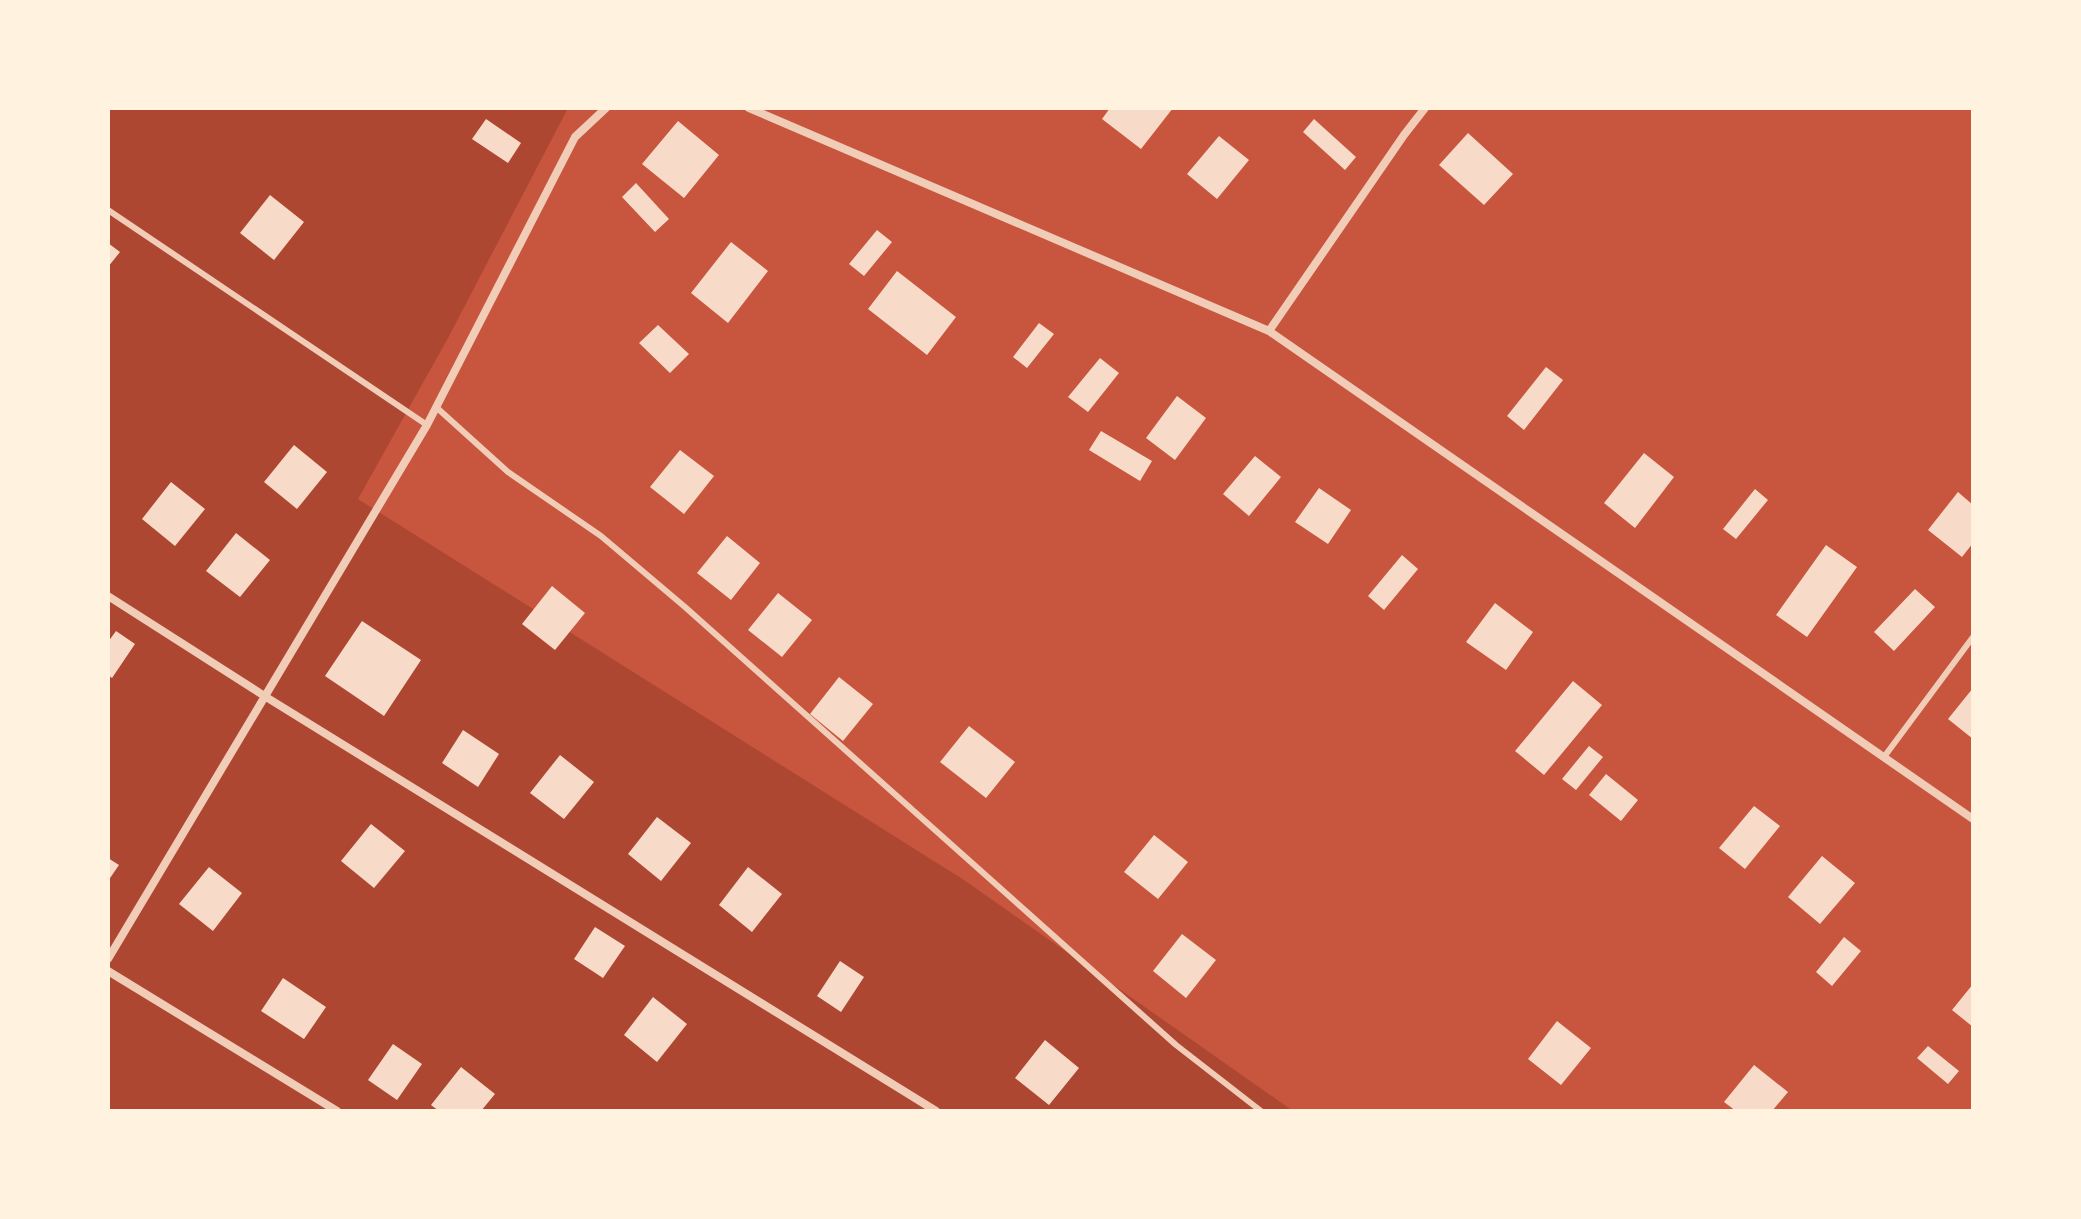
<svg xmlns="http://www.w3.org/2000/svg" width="2081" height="1219" font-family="Montserrat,sans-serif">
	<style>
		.green { fill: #ae4732 }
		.building { fill: #f7dbc8 }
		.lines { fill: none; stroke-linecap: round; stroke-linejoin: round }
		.service { stroke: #f1ccb7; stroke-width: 6 }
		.minor { stroke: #f1ccb7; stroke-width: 8 }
	</style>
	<rect width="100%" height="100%" fill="#c8553d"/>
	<path class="green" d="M108,108H568L448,338L358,499L964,880L1293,1111H108Z"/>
	<path class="building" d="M1110,108H1173L1141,149L1102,119Z
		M486,119L521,143L508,163L472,139Z
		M1314,119L1356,157L1345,170L1303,132Z
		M678,121L719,155L684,198L642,164Z
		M1468,133L1513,174L1484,205L1439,165Z
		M1219,136L1249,160L1217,199L1187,174Z
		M636,183L669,219L655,232L622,197Z
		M270,195L304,222L274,260L240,233Z
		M877,230L892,242L864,276L849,264Z
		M731,242L768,271L728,323L691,293Z
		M108,243L120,252L108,267Z
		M897,271L956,317L927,355L868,309Z
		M1039,323L1054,334L1027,368L1013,357Z
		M658,325L689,354L670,373L639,343Z
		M1100,358L1119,373L1088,412L1068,397Z
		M1546,367L1563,380L1524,430L1507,416Z
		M1177,396L1206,418L1175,460L1146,438Z
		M1101,431L1152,461L1140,481L1089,450Z
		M294,445L327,472L297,509L264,482Z
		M680,450L714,476L684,514L650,487Z
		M1644,453L1674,477L1635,528L1604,503Z
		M1255,456L1281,477L1249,516L1223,494Z
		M171,482L205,509L175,546L142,519Z
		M1319,488L1351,510L1328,544L1295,522Z
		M1755,489L1768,500L1736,539L1723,529Z
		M1958,492L1973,505V543L1962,557L1928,530Z
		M236,533L270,560L240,597L206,571Z
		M727,536L760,563L731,600L697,573Z
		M1826,545L1857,567L1807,637L1776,615Z
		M1402,555L1418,569L1384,610L1368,596Z
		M552,586L585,613L555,650L522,624Z
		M1915,589L1935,607L1894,651L1874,632Z
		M778,593L812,620L782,657L748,630Z
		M1495,603L1533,632L1506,670L1466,642Z
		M362,621L421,660L384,716L325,676Z
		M116,631L135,644L112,678L108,675V642Z
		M839,677L873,704L843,741L810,714Z
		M1573,681L1602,705L1544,775L1515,751Z
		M1973,688V739L1948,719Z
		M969,726L1015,762L986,798L940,762Z
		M463,730L499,754L478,787L442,763Z
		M1589,746L1603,757L1576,790L1562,779Z
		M560,755L594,782L564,819L530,793Z
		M1606,774L1638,800L1621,821L1589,795Z
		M1754,806L1780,826L1745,869L1719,848Z
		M657,817L691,843L661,881L628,854Z
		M371,824L405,851L374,888L341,861Z
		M1154,835L1188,862L1158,899L1124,872Z
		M1822,856L1855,883L1820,924L1788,897Z
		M108,858L119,865L108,881Z
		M209,867L242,893L213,931L179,904Z
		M748,867L782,894L752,932L719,905Z
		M595,927L625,946L603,978L574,959Z
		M1182,934L1216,960L1186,998L1153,971Z
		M1844,937L1861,951L1832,986L1816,972Z
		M840,961L864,977L841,1012L817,996Z
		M283,978L326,1007L304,1039L261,1011Z
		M1973,984V1027L1952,1010Z
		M653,997L687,1024L657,1062L624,1035Z
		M1557,1021L1591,1048L1561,1085L1528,1059Z
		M1045,1040L1079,1068L1049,1105L1015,1078Z
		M393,1044L422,1064L397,1100L368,1080Z
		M1928,1046L1959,1071L1948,1084L1917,1058Z
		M1754,1065L1788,1092L1772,1111H1736L1724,1102Z
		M461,1067L495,1094L481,1111H439L431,1105Z"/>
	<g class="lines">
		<path class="service" d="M108,210L427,425
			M436,407L508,472L601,536L685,607L1176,1045L1261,1111
			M1884,757L1973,637"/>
		<path class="minor" d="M749,108L1269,331L1973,819
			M1269,331L1404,135L1425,108
			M108,596L266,697L936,1111
			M108,959L427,425L575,137L606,108
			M108,971L337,1111"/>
	</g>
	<rect width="2081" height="1219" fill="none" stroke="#fff3e0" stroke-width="220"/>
</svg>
